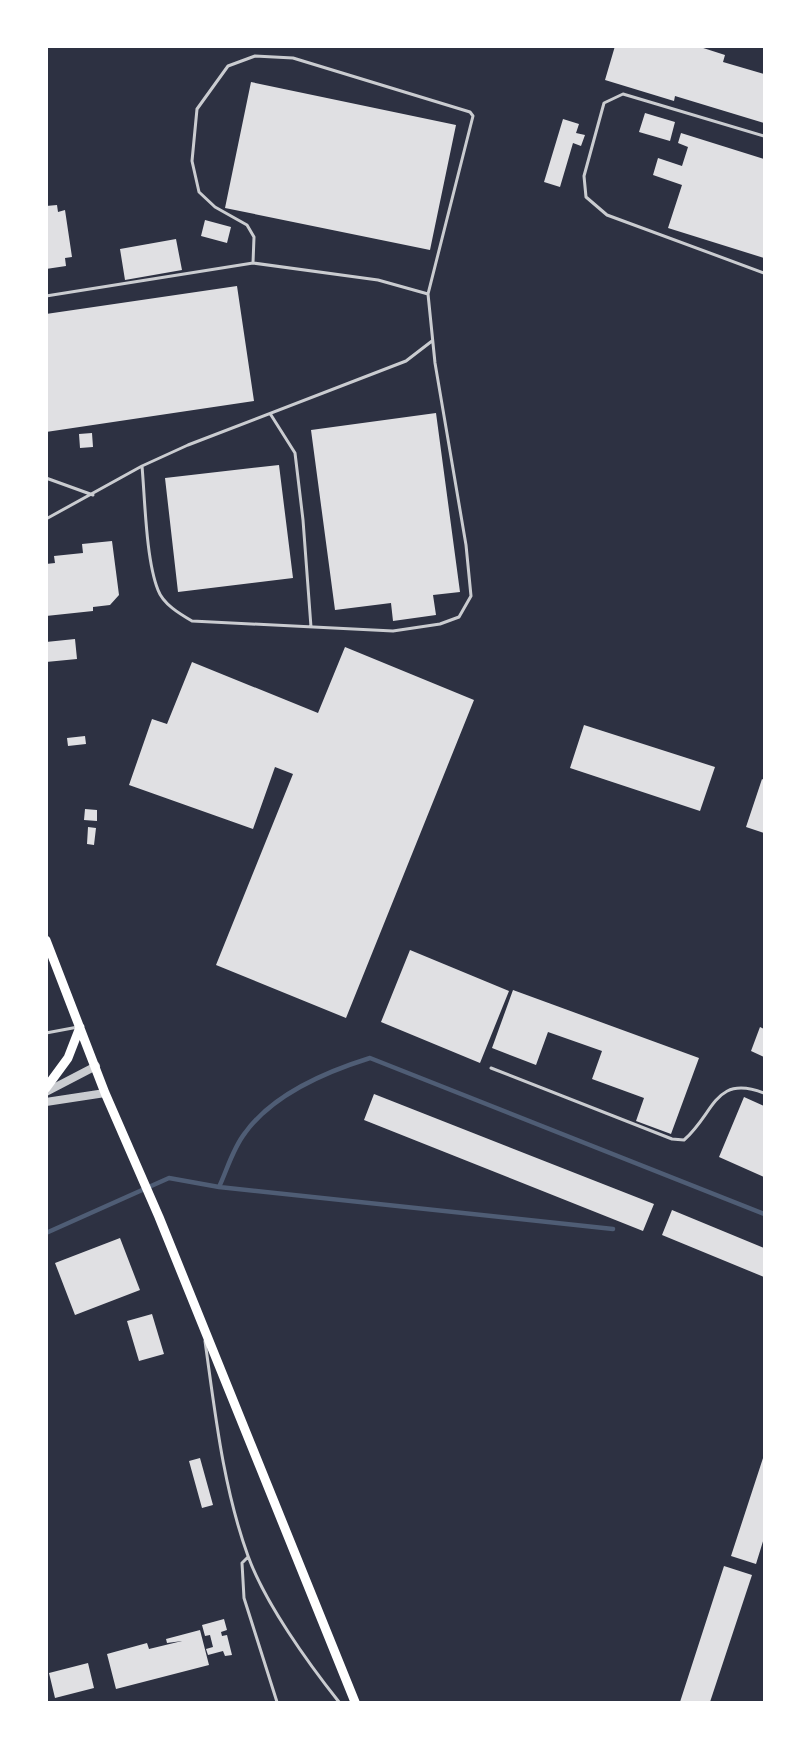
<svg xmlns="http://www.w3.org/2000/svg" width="811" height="1749" font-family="Arial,sans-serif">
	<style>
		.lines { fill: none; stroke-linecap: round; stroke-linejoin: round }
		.stream { stroke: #4f5d75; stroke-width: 4.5 }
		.building { fill: #e0e0e3 }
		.service { stroke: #caccd0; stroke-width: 3 }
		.tertiary { stroke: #caccd0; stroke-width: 8 }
		.secondary { stroke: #fff; stroke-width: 9 }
	</style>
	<rect width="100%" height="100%" fill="#2d3142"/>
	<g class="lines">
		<path class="stream" d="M219,1187L613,1229
			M46,1233L169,1178L219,1187C227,1170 233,1148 245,1133C273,1094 325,1072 370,1058L764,1214"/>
	</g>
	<path class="building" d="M615,46H697L725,55L723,62L764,74V123L675,96L674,101L605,80Z
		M251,82L456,125L430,250L225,208Z
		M645,113L675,122L670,141L639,132Z
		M563,119L579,124L576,133L585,135L581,146L573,143L560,187L544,182Z
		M681,133L764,159V258L668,228L682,185L653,175L658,158L682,166L688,147L678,143Z
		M57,205L58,212L65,210L72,257L65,258L66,266L46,269V206Z
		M205,220L231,227L227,243L201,236Z
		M176,239L182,270L125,280L120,249Z
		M237,286L254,401L46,432V314Z
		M436,413L460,592L433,595L436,615L393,621L391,603L335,610L311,430Z
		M92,433L93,447L80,448L79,434Z
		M279,465L293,578L178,592L165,478Z
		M112,541L119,595L110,605L93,607V611L46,616V564L55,563L54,556L83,553L82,544Z
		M75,639L77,659L46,662V642Z
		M345,647L474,700L346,1018L216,965L293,774L275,767L253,829L129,785L152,719L167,724L192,662L318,713Z
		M584,725L715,767L700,811L570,768Z
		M85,736L86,744L68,746L67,738Z
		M762,779L764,780V833L746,827Z
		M85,809L97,810V821L84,820Z
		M88,827L96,828L94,845L87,844Z
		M410,950L509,991L480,1063L381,1022Z
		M513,990L699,1058L671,1134L636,1121L644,1098L592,1079L602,1051L548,1032L536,1065L492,1048Z
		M760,1027L764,1029V1057L751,1051Z
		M374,1094L654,1204L643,1231L364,1120Z
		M744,1097L764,1106V1177L719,1157Z
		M672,1210L764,1248V1277L662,1235Z
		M120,1238L140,1290L75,1315L55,1263Z
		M152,1314L164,1354L139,1361L127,1321Z
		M764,1455V1538L756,1564L731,1556Z
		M200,1458L213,1505L202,1508L189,1461Z
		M724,1566L752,1575L710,1702H680Z
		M224,1619L227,1630L221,1632L222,1636L227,1635L232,1655L225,1656L223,1651L208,1655L206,1649L213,1647L210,1635L205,1636L202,1625Z
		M200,1630L209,1665L116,1689L107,1654L147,1643L149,1649L182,1641L167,1643L166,1639Z
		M88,1663L94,1688L55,1698L49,1673Z"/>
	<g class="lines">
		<path class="service" d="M764,136L623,94L604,103L584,176L586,197L607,215L764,273
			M46,296L253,263L378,280L428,294
			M271,415L295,453L303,520L311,627
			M142,466C145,500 146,560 158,590C163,604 180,614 192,621L393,631L440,624L459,617L471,596L466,545L435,363L428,294L473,116L470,112L293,58L255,56L228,66L197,109L192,161L199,192L215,207L247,225L254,237L253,263
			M46,478L93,495
			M46,519L142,466L188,445L406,361L432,341
			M46,1033L78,1027
			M491,1068L672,1139L684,1140C715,1113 714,1074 764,1093
			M205,1341C215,1412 223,1487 248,1556C265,1603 308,1663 339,1702
			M248,1557L242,1563L244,1598L277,1702"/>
		<path class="tertiary" d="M46,1092L96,1066
			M46,1102L105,1093"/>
		<path class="secondary" d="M46,940L105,1093L159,1217L355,1702
			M46,1088L68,1058L80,1027"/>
	</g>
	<rect width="811" height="1749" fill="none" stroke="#ffffff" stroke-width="96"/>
</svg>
